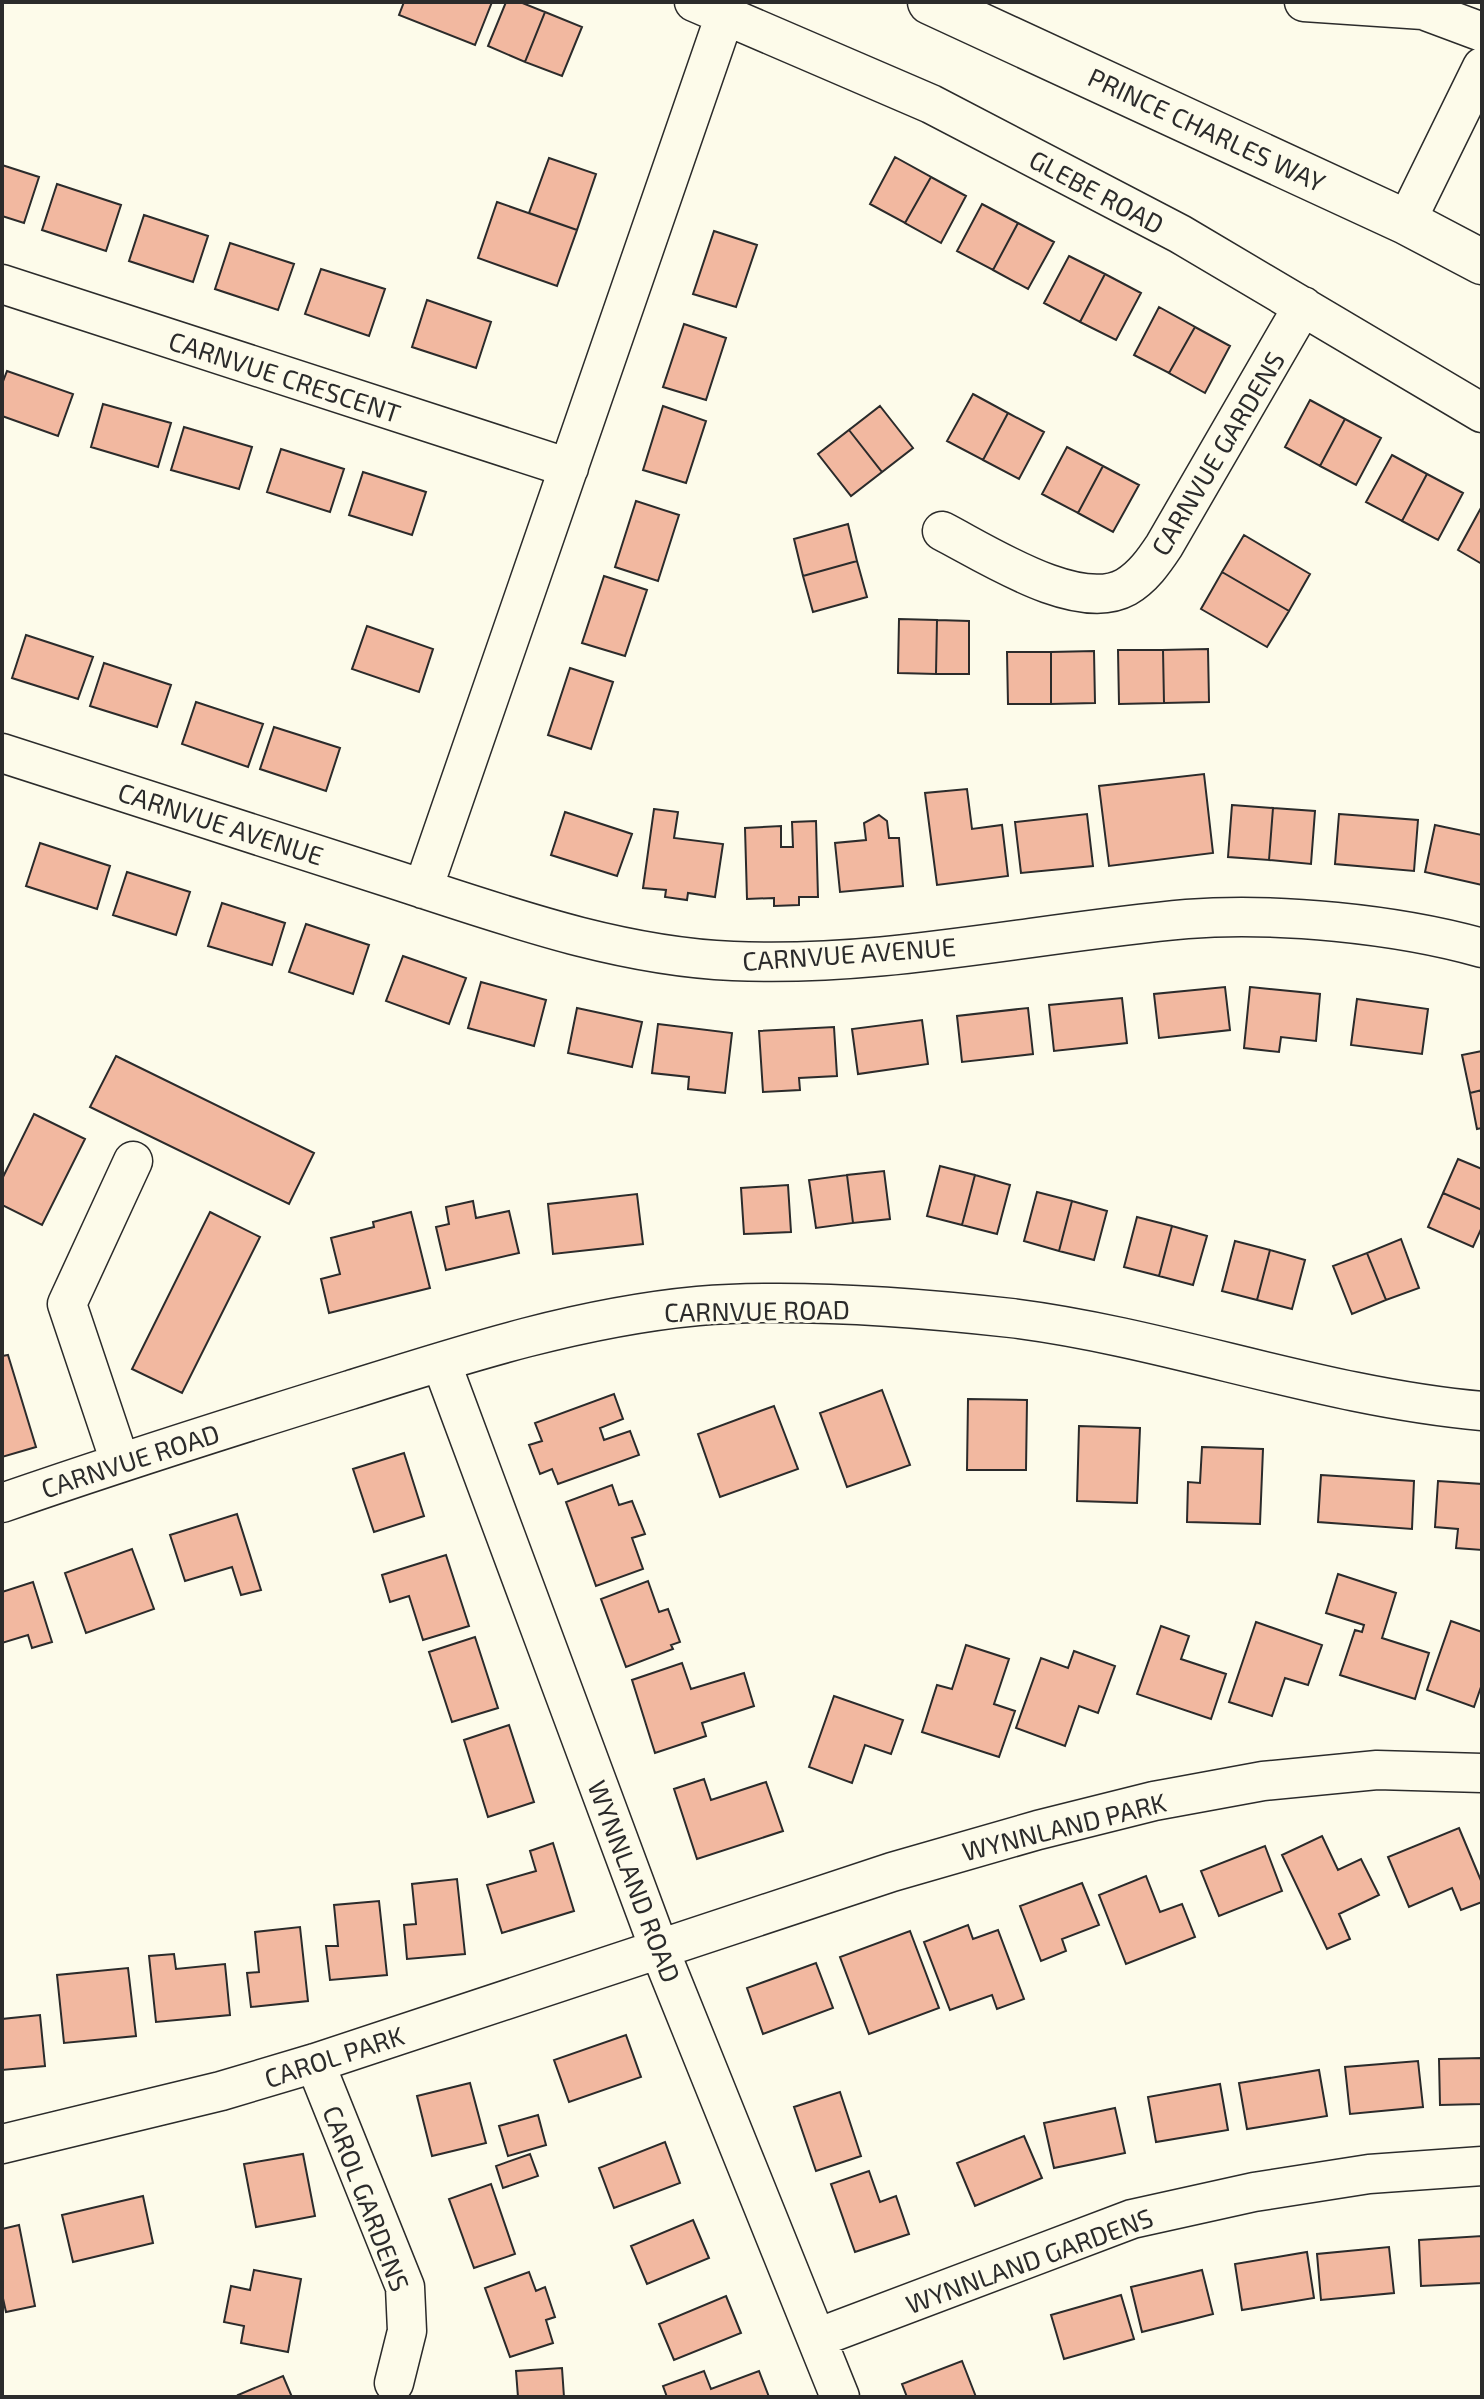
<svg xmlns="http://www.w3.org/2000/svg" width="1484" height="2399" font-family="'Exo 2',sans-serif">
	<style>
		.building { fill: #f2b8a0; stroke: #2b2b2b; stroke-width: 2 }
		.lines { fill: none; stroke-linecap: round; stroke-linejoin: round }
		.minor-casing { stroke: #2b2b2b; stroke-width: 41 }
		.tertiary-casing { stroke: #2b2b2b; stroke-width: 47 }
		.minor { stroke: #fdfbea; stroke-width: 38 }
		.tertiary { stroke: #fdfbea; stroke-width: 44 }
		.labels { text-anchor: middle; dominant-baseline: central; stroke-width: 6; stroke-linejoin: round; paint-order: stroke }
		.street-label { font-size: 26px; fill: #2b2b2b; stroke: #fdfbea }
	</style>
	<rect width="100%" height="100%" fill="#fdfbea"/>
	<path class="building" d="M404,2H492L475,45L399,15Z
		M506,2H520L545,12L525,62L488,46Z
		M545,12L582,27L562,76L525,62Z
		M895,157L931,177L905,223L870,204Z
		M549,158L596,174L577,230L529,213Z
		M2,165L39,177L24,223L2,216Z
		M931,177L966,196L941,243L905,223Z
		M57,184L121,205L106,251L42,230Z
		M497,202L577,230L557,286L478,258Z
		M982,204L1018,223L993,270L957,251Z
		M144,215L208,236L193,282L129,261Z
		M1018,223L1054,242L1028,289L993,270Z
		M714,231L757,245L736,307L693,294Z
		M230,243L294,264L278,310L215,289Z
		M1069,256L1105,274L1080,322L1044,303Z
		M321,269L385,289L369,336L305,314Z
		M1105,274L1141,293L1116,340L1080,322Z
		M427,300L491,322L476,368L412,347Z
		M1159,307L1195,327L1169,373L1134,355Z
		M684,324L726,338L706,400L663,387Z
		M1195,327L1230,346L1205,393L1169,373Z
		M7,371L73,394L58,436L2,416V384Z
		M973,394L1008,413L983,460L947,441Z
		M1310,400L1345,419L1320,466L1285,447Z
		M103,404L171,423L158,467L91,447Z
		M663,406L706,421L686,483L643,470Z
		M880,406L913,448L882,472L849,430Z
		M1008,413L1044,432L1019,479L983,460Z
		M1345,419L1381,438L1356,485L1320,466Z
		M184,427L252,447L239,489L171,470Z
		M849,430L882,472L851,496L818,454Z
		M1067,447L1103,466L1078,513L1042,494Z
		M281,449L344,469L330,512L267,492Z
		M1392,455L1427,474L1402,521L1366,502Z
		M1103,466L1139,485L1113,532L1078,513Z
		M363,472L426,492L412,535L349,515Z
		M1427,474L1463,493L1438,540L1402,521Z
		M636,501L679,515L658,581L615,567Z
		M1482,506V564L1458,550Z
		M848,524L857,561L803,576L794,539Z
		M1244,535L1310,574L1289,611L1222,572Z
		M857,561L867,597L813,612L803,576Z
		M1222,572L1289,611L1267,647L1201,609Z
		M604,576L647,590L625,656L582,643Z
		M899,619L937,620L936,674L898,673Z
		M937,620L969,621V674H936Z
		M367,626L433,649L419,692L352,669Z
		M26,635L93,657L78,699L12,678Z
		M1208,649L1209,702L1164,703L1163,650Z
		M1118,650H1163L1164,703L1119,704Z
		M1094,651L1095,703L1051,704V652Z
		M1007,652H1051V704H1008Z
		M104,663L171,685L157,727L90,706Z
		M570,668L613,682L591,749L548,735Z
		M196,702L263,724L248,767L182,744Z
		M274,727L340,748L326,791L260,769Z
		M1204,774L1213,853L1109,866L1099,786Z
		M967,789L972,829L1002,825L1008,876L937,885L925,793Z
		M1232,805L1273,808L1269,860L1228,857Z
		M1273,808L1315,811L1311,864L1269,860Z
		M654,809L678,812L674,838L723,844L715,897L688,893L687,900L665,897L666,890L643,888Z
		M565,812L632,834L617,876L551,855Z
		M1087,814L1093,866L1021,873L1015,822Z
		M1339,814L1418,820L1414,871L1335,864Z
		M879,815L887,821L889,838H899L903,886L840,892L835,843L866,840L864,823Z
		M816,821L818,897H799V905L774,906V898L747,899L745,828L781,826V847H793L792,822Z
		M1435,825L1482,835V885L1425,872Z
		M40,843L110,866L97,909L26,886Z
		M127,872L190,892L176,935L113,915Z
		M222,903L285,923L272,965L208,946Z
		M306,924L369,945L353,994L289,972Z
		M403,956L466,978L449,1024L386,1001Z
		M481,982L546,1000L534,1046L468,1028Z
		M1225,987L1230,1030L1159,1038L1154,994Z
		M1250,987L1320,994L1316,1041L1281,1037L1279,1052L1244,1048Z
		M1122,998L1127,1043L1054,1051L1049,1005Z
		M1357,999L1428,1009L1422,1054L1351,1045Z
		M577,1008L642,1022L632,1067L568,1053Z
		M1028,1008L1033,1054L962,1062L957,1016Z
		M922,1020L928,1064L858,1074L852,1029Z
		M658,1024L732,1033L725,1093L688,1089L689,1077L652,1073Z
		M834,1027L837,1076L799,1078L800,1090L763,1092L759,1031Z
		M1482,1051V1090L1470,1093L1462,1055Z
		M116,1056L314,1153L289,1204L90,1107Z
		M1482,1090V1128L1477,1129L1470,1093Z
		M34,1114L85,1139L42,1225L2,1205V1179Z
		M1458,1159L1482,1169V1210L1443,1193Z
		M940,1166L975,1175L962,1225L927,1216Z
		M884,1171L890,1219L853,1223L847,1175Z
		M847,1175L853,1223L816,1228L809,1180Z
		M975,1175L1010,1185L997,1234L962,1225Z
		M788,1185L791,1232L744,1234L741,1188Z
		M1037,1192L1072,1201L1059,1251L1024,1241Z
		M1443,1193L1482,1210V1227L1473,1247L1428,1227Z
		M637,1194L643,1244L553,1254L548,1204Z
		M473,1201L476,1218L509,1211L519,1253L446,1270L436,1227L449,1224L446,1207Z
		M1072,1201L1107,1211L1094,1260L1059,1251Z
		M210,1212L260,1237L182,1393L132,1369Z
		M411,1212L430,1288L329,1313L321,1279L340,1274L331,1238L374,1227L373,1222Z
		M1137,1217L1172,1226L1159,1276L1124,1267Z
		M1172,1226L1207,1236L1193,1285L1159,1276Z
		M1401,1239L1419,1288L1386,1300L1367,1253Z
		M1235,1241L1270,1250L1257,1300L1222,1291Z
		M1270,1250L1305,1260L1292,1309L1257,1300Z
		M1367,1253L1386,1300L1352,1314L1333,1266Z
		M8,1355L36,1447L2,1457V1356Z
		M882,1390L910,1465L847,1487L820,1413Z
		M614,1394L623,1419L600,1428L604,1440L630,1431L639,1455L558,1484L552,1469L540,1474L529,1445L542,1441L535,1423Z
		M968,1399L1027,1400L1026,1470H967Z
		M774,1406L798,1469L720,1497L698,1434Z
		M1079,1426L1140,1428L1137,1503L1077,1501Z
		M1202,1447L1263,1449L1260,1524L1187,1522L1188,1482L1200,1483Z
		M404,1453L424,1516L374,1532L353,1469Z
		M1321,1475L1414,1481L1412,1529L1318,1522Z
		M1438,1481L1482,1484V1550L1456,1548L1458,1529L1435,1527Z
		M612,1485L619,1505L632,1501L645,1534L632,1538L643,1569L596,1586L566,1502Z
		M237,1514L261,1590L241,1595L232,1567L185,1581L170,1535Z
		M132,1549L154,1609L86,1633L65,1573Z
		M446,1555L469,1626L423,1640L409,1596L390,1602L382,1575Z
		M1338,1574L1396,1593L1382,1638L1429,1653L1415,1699L1340,1675L1355,1630L1362,1632L1364,1625L1326,1613Z
		M648,1581L659,1612L668,1609L680,1642L671,1645L673,1649L626,1667L601,1599Z
		M33,1582L52,1642L32,1648L28,1635L2,1643V1592Z
		M1451,1621L1482,1632V1684L1474,1707L1427,1690Z
		M1256,1622L1322,1645L1308,1685L1285,1678L1272,1716L1229,1702Z
		M1161,1626L1189,1636L1181,1659L1226,1674L1211,1719L1137,1694Z
		M475,1637L498,1708L452,1722L429,1652Z
		M966,1645L1009,1659L994,1704L1015,1711L999,1757L922,1732L937,1685L952,1689Z
		M1074,1651L1115,1666L1098,1713L1079,1706L1065,1746L1016,1728L1041,1658L1068,1668Z
		M682,1663L691,1689L744,1673L754,1706L702,1723L706,1736L655,1753L632,1680Z
		M834,1696L903,1720L891,1754L865,1745L852,1783L809,1767Z
		M509,1725L534,1802L488,1817L464,1740Z
		M704,1779L711,1800L766,1782L783,1831L697,1859L674,1789Z
		M1459,1828L1482,1883V1902L1461,1910L1452,1888L1409,1907L1388,1857Z
		M1322,1836L1338,1870L1361,1859L1379,1895L1339,1914L1350,1939L1327,1949L1282,1855Z
		M553,1843L574,1911L502,1933L487,1885L536,1871L530,1851Z
		M1265,1846L1282,1891L1219,1916L1201,1871Z
		M1146,1876L1160,1912L1182,1904L1195,1937L1126,1964L1099,1895Z
		M457,1879L465,1954L407,1959L404,1925L416,1924L412,1884Z
		M1082,1883L1099,1925L1062,1939L1066,1951L1041,1961L1020,1906Z
		M379,1901L387,1975L330,1980L326,1946H338L334,1905Z
		M968,1925L973,1939L998,1930L1024,1999L997,2009L992,1995L950,2010L924,1942Z
		M300,1927L308,2001L251,2007L247,1973L259,1972L255,1932Z
		M910,1931L939,2008L869,2034L840,1957Z
		M174,1954L176,1969L225,1964L230,2015L156,2022L149,1956Z
		M816,1963L833,2008L763,2034L747,1988Z
		M128,1968L136,2036L64,2043L57,1975Z
		M40,2015L45,2066L2,2070V2019Z
		M626,2035L641,2077L569,2102L554,2060Z
		M1482,2058V2104L1440,2105L1439,2059Z
		M1418,2061L1423,2107L1350,2114L1345,2067Z
		M1319,2070L1327,2116L1247,2129L1239,2083Z
		M470,2083L486,2143L432,2156L417,2096Z
		M1220,2084L1228,2130L1156,2142L1148,2097Z
		M840,2092L861,2156L816,2171L794,2107Z
		M1115,2108L1125,2153L1054,2168L1044,2123Z
		M538,2115L546,2145L508,2156L499,2126Z
		M1024,2136L1042,2178L975,2206L957,2163Z
		M665,2142L680,2183L614,2208L599,2168Z
		M303,2154L315,2216L256,2227L244,2164Z
		M530,2154L538,2176L503,2188L496,2166Z
		M869,2171L880,2202L896,2196L909,2234L855,2252L831,2184Z
		M491,2184L515,2254L474,2268L449,2199Z
		M143,2196L153,2243L73,2262L62,2215Z
		M693,2220L709,2258L647,2284L631,2246Z
		M19,2225L35,2306L6,2312L2,2294V2229Z
		M1482,2236V2283L1421,2286L1419,2240Z
		M1389,2247L1394,2293L1321,2300L1317,2254Z
		M1307,2252L1314,2298L1242,2310L1235,2264Z
		M254,2270L301,2279L288,2352L241,2343L244,2326L224,2322L231,2286L250,2290Z
		M1202,2270L1213,2314L1142,2332L1131,2287Z
		M529,2272L536,2291L545,2287L555,2317L546,2320L553,2343L510,2357L485,2288Z
		M1121,2295L1134,2339L1064,2359L1051,2315Z
		M726,2296L741,2333L674,2360L659,2324Z
		M962,2361L976,2397H907L902,2384Z
		M562,2368L564,2397H518L516,2371Z
		M704,2371L711,2389L759,2371L769,2397H667L663,2386Z
		M283,2376L292,2397H239L238,2395Z"/>
	<g class="lines">
		<g class="minor-casing">
			<path id="minor" d="M694,2L931,104L1180,234L1482,413
				M1304,2L1423,10L1482,32
				M1406,222L1482,67
				M2,284L569,468
				M942,531C985,553 1078,614 1126,587C1143,577 1154,561 1164,546L1303,306
				M2,753C132,795 263,837 393,879C504,915 616,956 733,961C883,968 1038,932 1187,919C1276,912 1397,924 1482,948
				M423,889L725,15
				M441,1362L660,1951L840,2397
				M120,1462L67,1304L133,1161
				M2,1503C117,1463 234,1426 350,1390C464,1354 579,1317 698,1306C795,1298 913,1307 1011,1318C1170,1338 1322,1397 1482,1411
				M315,2063L405,2287L407,2331L394,2383
				M2,2144L221,2091L315,2063L892,1872L1038,1830L1154,1801L1263,1781L1377,1770L1482,1773
				M817,2338L1132,2219L1254,2192L1369,2174L1482,2166"/>
		</g>
		<g class="tertiary-casing">
			<path id="tertiary" d="M930,2L1406,222L1482,262"/>
		</g>
		<use href="#minor" class="minor"/>
		<use href="#tertiary" class="tertiary"/>
	</g>
	<g class="labels">
		<g class="street-label">
			<text transform="translate(1207 129) rotate(25)">PRINCE CHARLES WAY</text>
			<text transform="translate(1097 191) rotate(28)">GLEBE ROAD</text>
			<text transform="translate(285 376) rotate(18)">CARNVUE CRESCENT</text>
			<text transform="translate(1217 453) rotate(-59)">CARNVUE GARDENS</text>
			<text transform="translate(221 823) rotate(18)">CARNVUE AVENUE</text>
			<text transform="translate(849 953) rotate(-4)">CARNVUE AVENUE</text>
			<text transform="translate(757 1310) rotate(-1)">CARNVUE ROAD</text>
			<text transform="translate(130 1460) rotate(-18)">CARNVUE ROAD</text>
			<text transform="translate(1064 1826) rotate(-14)">WYNNLAND PARK</text>
			<text transform="translate(635 1881) rotate(69)">WYNNLAND ROAD</text>
			<text transform="translate(334 2056) rotate(-18)">CAROL PARK</text>
			<text transform="translate(367 2198) rotate(69)">CAROL GARDENS</text>
			<text transform="translate(1029 2260) rotate(-20)">WYNNLAND GARDENS</text>
		</g>
	</g>
	<rect width="1484" height="2399" fill="none" stroke="#2b2b2b" stroke-width="8"/>
</svg>
